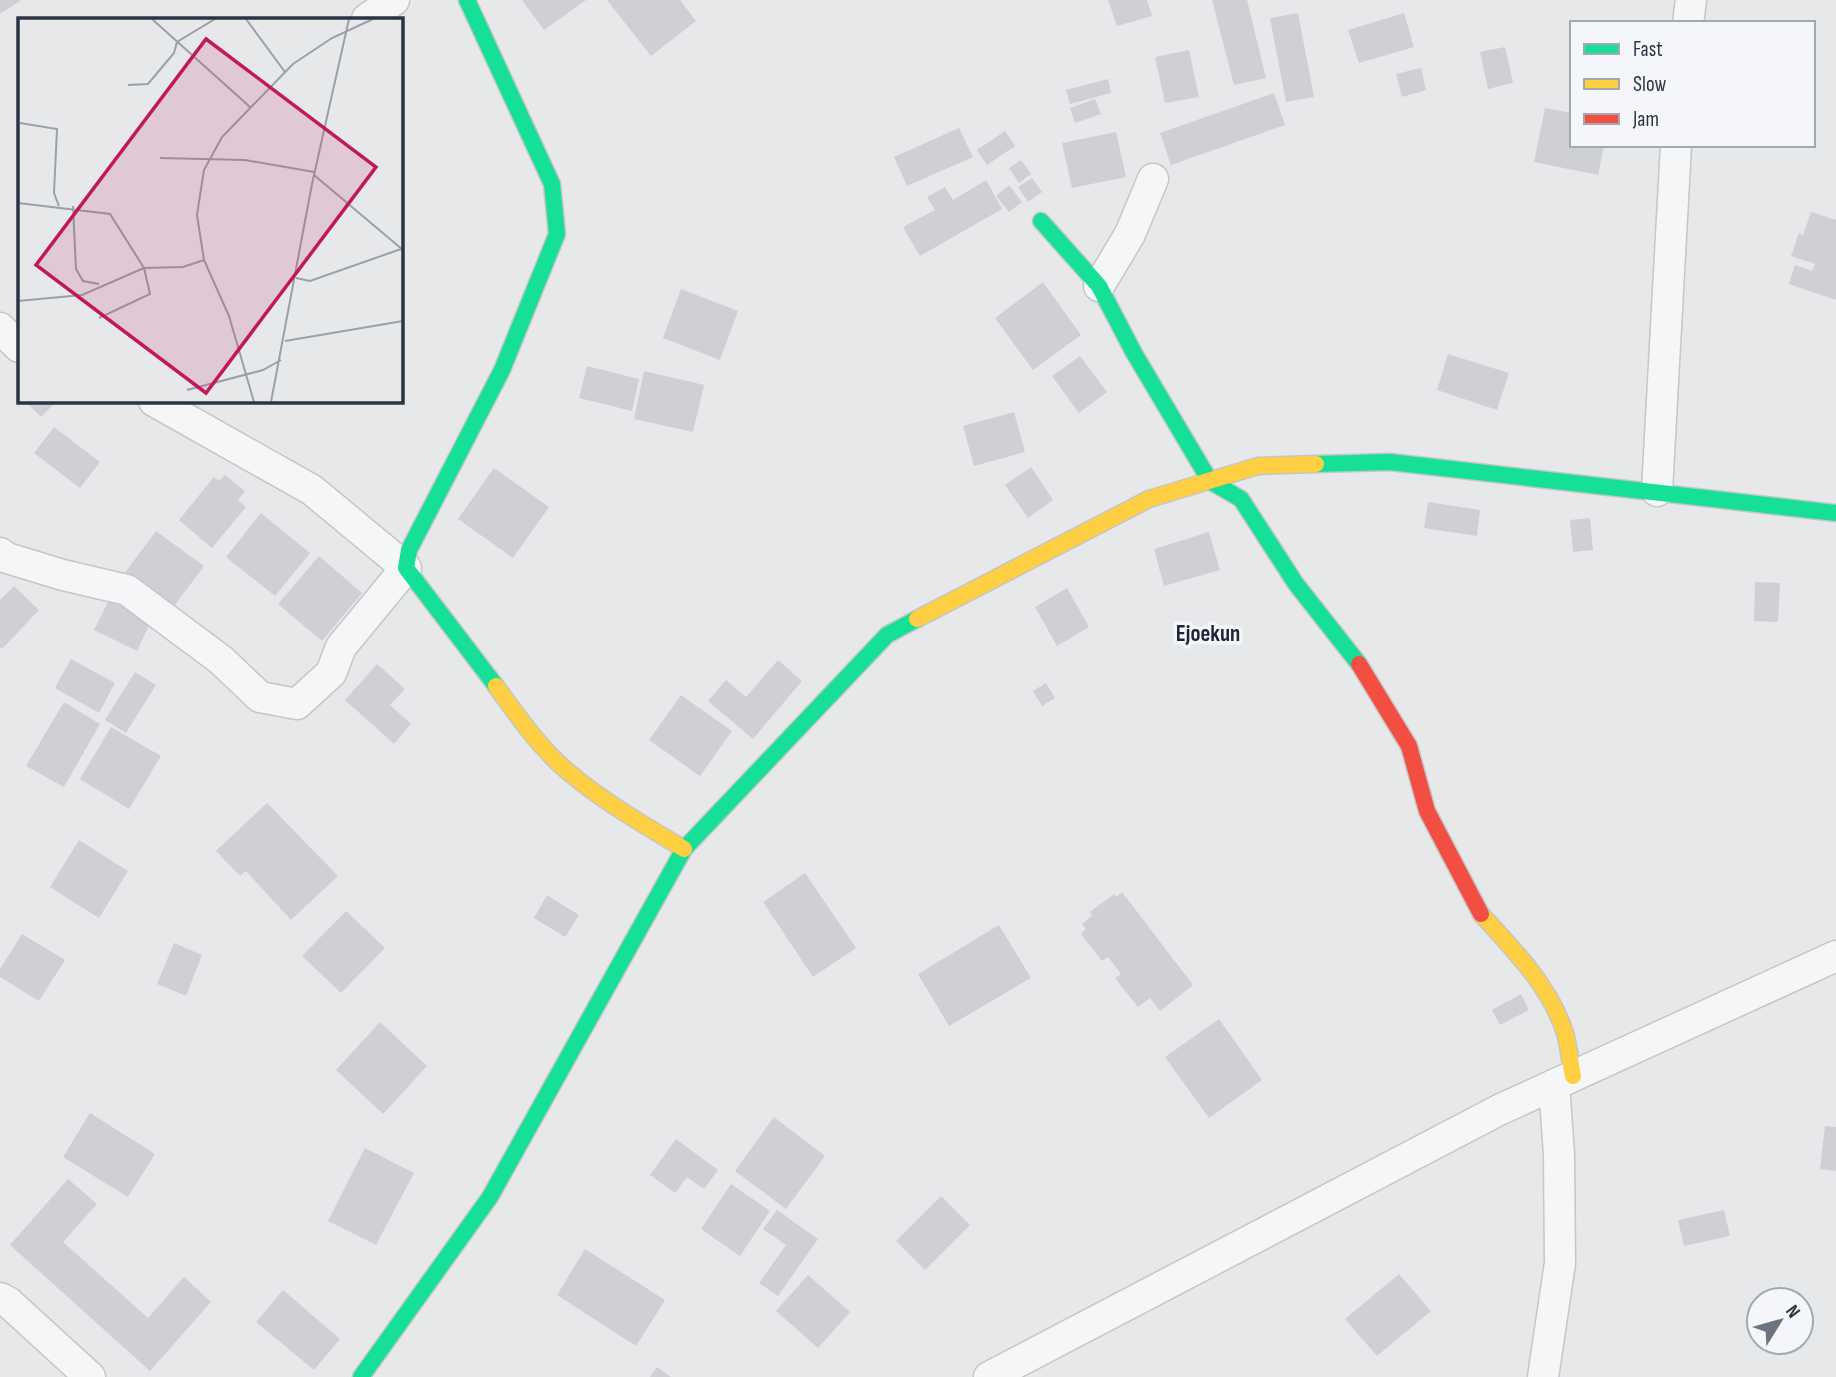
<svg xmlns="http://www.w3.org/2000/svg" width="1836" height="1377" font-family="'Sofia Sans Condensed',sans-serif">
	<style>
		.building { fill: #ced0d3 }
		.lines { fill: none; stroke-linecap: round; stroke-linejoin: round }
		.street-casing { stroke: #c4c6c8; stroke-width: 33 }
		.fast-casing { stroke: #c4c6c8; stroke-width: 19 }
		.slow-casing { stroke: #c4c6c8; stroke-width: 19 }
		.jam-casing { stroke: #c4c6c8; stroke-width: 19 }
		.street { stroke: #f5f6f7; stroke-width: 30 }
		.fast { stroke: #16e098; stroke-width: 16 }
		.slow { stroke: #ffcf43; stroke-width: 16 }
		.jam { stroke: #f24e42; stroke-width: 16 }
		.labels { text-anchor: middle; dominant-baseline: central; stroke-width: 7; stroke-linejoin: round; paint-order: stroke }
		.quarter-label { font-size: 23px; font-weight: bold; fill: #1d2536; stroke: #f4f6f9 }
		.inset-road { fill: none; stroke: #9ba0a8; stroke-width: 2 }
		.view { fill: #c2185b; fill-opacity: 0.15; stroke: #c2185b; stroke-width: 3.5 }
		.inset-edge { fill: none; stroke: #2b3445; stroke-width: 3.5 }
	</style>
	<rect width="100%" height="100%" fill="#e6e8ea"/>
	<path class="building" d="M0,0H21L0,14Z
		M522,0H586L544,30Z
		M607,0H680L696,21L651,56Z
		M1108,0H1147L1152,16L1117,26Z
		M1212,0H1247L1266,78L1234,85Z
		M1298,13L1314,97L1286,102L1270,18Z
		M1404,13L1414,47L1359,63L1348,30Z
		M1505,47L1513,83L1488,89L1480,52Z
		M1189,50L1199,97L1165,103L1155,57Z
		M1421,68L1426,90L1402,97L1396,74Z
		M1108,79L1111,93L1070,104L1066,90Z
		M1274,93L1285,125L1171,165L1160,133Z
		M1095,99L1101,114L1075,123L1070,108Z
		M1545,108L1572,113V145H1604L1598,175L1534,162Z
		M959,128L973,157L907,186L894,157Z
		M1005,131L1015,146L987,165L977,150Z
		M1116,132L1126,177L1072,188L1062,143Z
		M1021,160L1031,174L1019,183L1009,168Z
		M1032,178L1042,192L1028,202L1018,187Z
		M986,180L1002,209L920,256L903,227L935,210L927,197L945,187L953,200Z
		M1009,185L1022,202L1009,212L996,196Z
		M1811,212L1836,220V300L1789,284L1795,265L1812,271L1815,264L1791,256L1799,233L1803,235Z
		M1043,282L1081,335L1033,370L995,318Z
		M681,289L738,311L720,360L663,338Z
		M1448,354L1509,373L1497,410L1437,390Z
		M1080,356L1107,392L1079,413L1052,376Z
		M587,366L639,379L632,411L579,398Z
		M644,371L704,385L693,432L634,419Z
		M25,401H57L41,417Z
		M1014,412L1025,452L974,466L963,426Z
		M54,427L100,462L80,488L34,453Z
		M1031,467L1053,500L1028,518L1005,485Z
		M494,468L549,507L513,558L458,519Z
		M225,475L245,491L238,500L246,507L212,548L179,520L214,477L219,481Z
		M1428,502L1480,510L1477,536L1424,528Z
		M261,513L310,553L275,596L226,557Z
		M1590,518L1593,550L1573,552L1570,520Z
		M156,531L204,566L172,609L124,574Z
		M1209,532L1220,570L1164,586L1154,549Z
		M319,556L362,593L322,641L278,604Z
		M1755,582L1780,583L1778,622L1754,621Z
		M14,586L39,610L2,649L0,647V600Z
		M1067,588L1089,627L1057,646L1035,607Z
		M109,600L151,621L137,651L94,630Z
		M71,659L115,683L99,713L55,688Z
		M778,660L802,681L753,739L708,701L726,680L746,697Z
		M377,664L405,689L390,705L411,724L394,744L345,700Z
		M135,672L156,685L126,733L105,720Z
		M1046,683L1055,698L1042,706L1033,691Z
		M681,695L732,731L700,776L649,740Z
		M64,702L100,724L64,787L26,766Z
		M111,727L161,756L129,809L80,779Z
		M267,803L338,876L291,920L246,871L240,876L216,851Z
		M79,840L128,871L99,918L50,887Z
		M805,873L856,948L813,977L763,902Z
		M1122,892L1193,985L1160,1011L1150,998L1138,1007L1115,978L1121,974L1108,957L1102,961L1081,934L1086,929L1082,924L1092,916L1090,912L1114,894L1116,897Z
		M547,895L579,915L565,937L534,918Z
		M346,911L385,948L341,993L302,956Z
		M999,925L1031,978L949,1026L918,974Z
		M22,934L65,960L39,1001L0,977V969Z
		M174,943L202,955L186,996L157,984Z
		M1521,994L1529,1010L1500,1025L1492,1010Z
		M1219,1019L1262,1080L1209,1118L1165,1057Z
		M380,1022L427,1066L383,1114L336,1070Z
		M90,1113L155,1154L128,1197L63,1157Z
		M774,1117L825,1156L786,1209L735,1171Z
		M1825,1126L1836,1127V1171L1820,1169Z
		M676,1139L718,1170L704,1189L687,1177L675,1193L650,1175Z
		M365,1148L414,1173L376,1245L328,1221Z
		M68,1179L97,1204L63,1242L148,1318L184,1277L211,1302L150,1371L10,1245Z
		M731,1184L770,1211L740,1256L701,1229Z
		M941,1196L970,1225L925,1270L896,1241Z
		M777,1210L818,1239L778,1296L759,1283L786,1245L763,1229Z
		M1724,1210L1730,1236L1684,1246L1678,1220Z
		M585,1249L665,1300L636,1346L557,1295Z
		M1399,1274L1431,1311L1377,1356L1345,1319Z
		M808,1275L850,1312L818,1348L776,1311Z
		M283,1290L340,1339L314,1370L256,1322Z
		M657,1367L671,1377H650Z"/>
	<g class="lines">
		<g class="street-casing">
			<path id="street" d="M367,19L394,0
				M1688,23L1691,0
				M1099,286L1130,234L1153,179
				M0,328L19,347
				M1657,491L1676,145
				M0,553L7,558L63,575L127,590L221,660L260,697L297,704L331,673L341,647L406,568L312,490L154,401
				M0,1298L8,1302L90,1377
				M989,1377L1499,1110L1836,956
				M1543,1377L1560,1263L1559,1154L1554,1085"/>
		</g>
		<g class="fast-casing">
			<path id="fast" d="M467,0L552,184L557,234L502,370L409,550L406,568L496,686
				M1041,221L1099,286L1134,353L1210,481L1241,499L1296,584L1359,664
				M1316,464L1390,462L1836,513
				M361,1377L490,1197L684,849L887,635L917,619"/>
		</g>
		<g class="slow-casing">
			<path id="slow" d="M917,619L1149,499L1258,466L1316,464
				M496,686C516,714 540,748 566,770C602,801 644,825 684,849
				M1481,914C1513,949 1550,986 1565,1033C1569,1047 1570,1062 1573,1076"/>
		</g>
		<g class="jam-casing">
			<path id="jam" d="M1359,664L1409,746L1427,811L1481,914"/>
		</g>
		<use href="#street" class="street"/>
		<use href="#fast" class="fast"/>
		<use href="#slow" class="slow"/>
		<use href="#jam" class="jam"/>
	</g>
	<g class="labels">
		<g class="quarter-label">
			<text x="1208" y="634">Ejoekun</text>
		</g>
	</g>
	<g transform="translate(18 18)">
		<rect width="385" height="385" fill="#e6e8ea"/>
		<path class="inset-road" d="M134,1L232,89M228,1L267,54M110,67L130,66L156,35L159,24L197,1M2,105L39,111L36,175L41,188M142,140L227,142L296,154M296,157L385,232M0,185L92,196L126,250L165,249L186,242M55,188L58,251L65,263L81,266M278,260L292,263L383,231M0,283L64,277L126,250L132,276L81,300M267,323L385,303M169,372L245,352L263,342M236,384L211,298L186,242L179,197L186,152L204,119L275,46L314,20L355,1M253,384L294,166L331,1"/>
		<path class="view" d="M188,21L358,149L188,375L18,247Z"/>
		<rect width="385" height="385" class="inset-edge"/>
	</g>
	<rect x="1570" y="21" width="245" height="126" fill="#f4f6f9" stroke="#a4a8b1" stroke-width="2"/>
	<rect x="1584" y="44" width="35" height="10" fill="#16e098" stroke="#a4a8b1" stroke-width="2"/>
	<text x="1633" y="56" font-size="21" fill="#2b3445">Fast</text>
	<rect x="1584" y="79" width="35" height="10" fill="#ffcf43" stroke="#a4a8b1" stroke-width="2"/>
	<text x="1633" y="91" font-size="21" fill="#2b3445">Slow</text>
	<rect x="1584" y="114" width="35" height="10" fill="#f24e42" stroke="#a4a8b1" stroke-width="2"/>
	<text x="1633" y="126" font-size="21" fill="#2b3445">Jam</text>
	<g transform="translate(1780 1321) rotate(53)"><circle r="33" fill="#f4f6f9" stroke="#a4a8b1" stroke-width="2"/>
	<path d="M0-5L12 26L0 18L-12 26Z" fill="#6c737f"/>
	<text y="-10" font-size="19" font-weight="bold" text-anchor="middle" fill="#2b3445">N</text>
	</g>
</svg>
